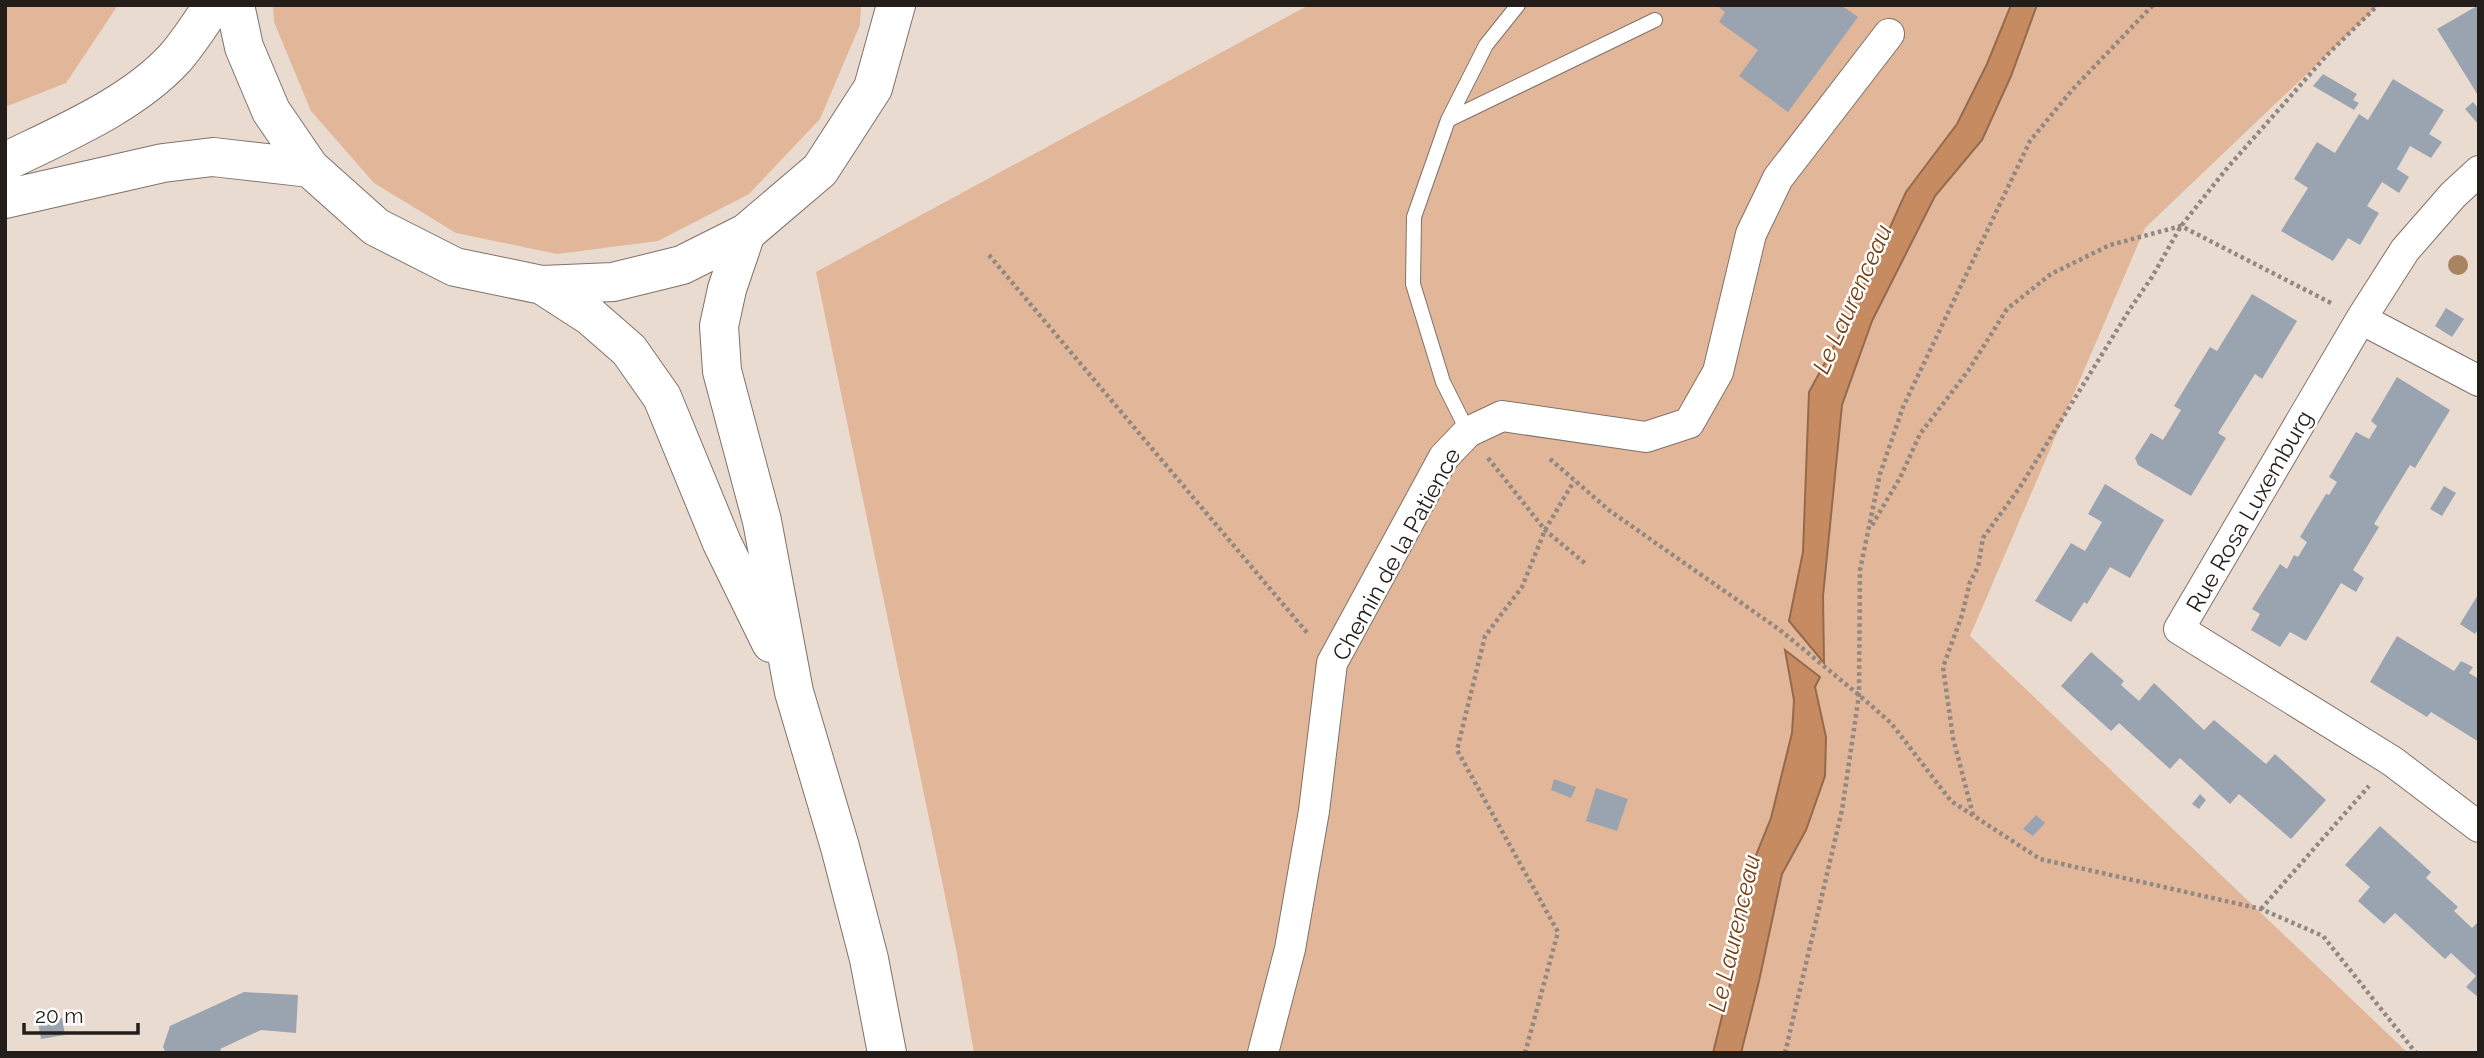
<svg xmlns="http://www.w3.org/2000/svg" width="2484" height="1058" font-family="Raleway,sans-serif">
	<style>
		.green { fill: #e1b699 }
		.water { fill: #c68b61; stroke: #956a4c; stroke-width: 2 }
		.building { fill: #99a4b0 }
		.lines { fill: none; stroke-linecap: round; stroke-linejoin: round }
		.service-casing { stroke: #807269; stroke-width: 16 }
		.minor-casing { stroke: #807269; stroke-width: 32 }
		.primary-casing { stroke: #807269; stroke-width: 40 }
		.path { stroke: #938881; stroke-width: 4.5; stroke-dasharray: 3.5 3.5; stroke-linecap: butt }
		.service { stroke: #fff; stroke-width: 14 }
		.minor { stroke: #fff; stroke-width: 30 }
		.primary { stroke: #fff; stroke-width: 38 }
		.tree { fill: #a98462 }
		.labels { text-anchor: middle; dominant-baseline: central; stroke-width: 5; stroke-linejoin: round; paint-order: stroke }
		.street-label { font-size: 23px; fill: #231e1a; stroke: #fff }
		.water-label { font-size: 24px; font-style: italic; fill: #79400f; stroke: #fff }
	</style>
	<rect width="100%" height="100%" fill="#eadbd1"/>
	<path class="green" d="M5,5H118L66,83L5,107Z
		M273,5H861L860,25L820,119L749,194L658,241L557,254L456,233L374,183L311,111L274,22Z
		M1309,5H2379L2145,228L1970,636L2408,1053H974L956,949L816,272Z"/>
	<path class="water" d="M2011,5H2037L2011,76L1982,140L1935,196L1872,321L1842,405L1823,596L1824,663L1789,621L1803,552L1809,392L1848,320L1906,192L1957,124L1987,64Z
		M1785,650L1820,677L1815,687L1826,737L1825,776L1806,830L1782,874L1759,981L1741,1053H1713L1737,955L1750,870L1771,818L1792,733L1794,700Z"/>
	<path class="building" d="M1716,5H1841L1858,17L1788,112L1739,76L1758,50L1719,22L1725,12Z
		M2477,6L2479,9V97L2437,29Z
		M2323,74L2357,94L2353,100L2359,103L2354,110L2313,86Z
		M2393,79L2444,110L2429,134L2442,142L2431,158L2410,146L2397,169L2409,177L2399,193L2382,182L2367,206L2379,213L2360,245L2348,238L2333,261L2281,231L2308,188L2294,179L2317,142L2335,153L2359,114L2368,120Z
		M2473,102L2479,109V125L2465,109Z
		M2252,294L2297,321L2262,379L2255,374L2218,433L2226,438L2191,496L2138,465L2135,458L2151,433L2163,440L2181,410L2174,406L2210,347L2217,351Z
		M2446,308L2464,319L2452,337L2435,326Z
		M2397,377L2450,410L2415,468L2410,465L2374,524L2379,527L2353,570L2364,578L2356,592L2341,583L2306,641L2290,632L2280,647L2251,630L2260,614L2252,609L2280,564L2287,569L2294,555L2298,557L2307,542L2300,537L2326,494L2329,495L2337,482L2329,477L2356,432L2369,439L2377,426L2371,421Z
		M2105,484L2164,520L2130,578L2110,567L2087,604L2084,602L2071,622L2035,601L2071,543L2085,551L2102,522L2088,514Z
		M2444,486L2456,493L2442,516L2430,509Z
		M2479,593V628L2475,634L2460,624Z
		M2397,636L2454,671L2461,661L2473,667L2469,673L2479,679V742L2431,712L2427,717L2370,682Z
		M2091,652L2124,681L2121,685L2139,701L2154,683L2204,730L2214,720L2266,764L2275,754L2326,800L2291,839L2239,794L2230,804L2180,758L2170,769L2119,723L2111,731L2061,686Z
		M1554,779L1576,787L1571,798L1551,790Z
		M1596,788L1628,799L1617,831L1586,821Z
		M2200,794L2206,800L2199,809L2192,804Z
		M2036,815L2045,823L2033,836L2023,829Z
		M2380,826L2431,872L2426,878L2458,907L2454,911L2472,928L2479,921V998L2466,987L2476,976L2451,953L2445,959L2395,913L2384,924L2358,901L2370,887L2345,865Z
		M244,992L298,995L296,1033L261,1030L220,1049L222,1053H166L163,1047L170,1026Z
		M62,1018L65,1035L41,1039L38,1022Z"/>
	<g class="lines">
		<g class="service-casing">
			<path id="service" d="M1448,120L1655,20
				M1468,432L1443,382L1413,284L1414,217L1448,120L1486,45L1518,5"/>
		</g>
		<g class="minor-casing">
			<path id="minor" d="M2479,171L2453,195L2405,250L2361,319L2179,629L2392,761L2479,827
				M2361,319L2479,381
				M1263,1053L1290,949L1314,811L1332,663L1444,457L1468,432L1502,416L1646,437L1689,423L1718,372L1751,234L1778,178L1889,34"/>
		</g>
		<g class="primary-casing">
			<path id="primary" d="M235,5L244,47L271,111L310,168L376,227L455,267L542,285L613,282L682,265L746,233L820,170L873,88L896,5
				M5,162C62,134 132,105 175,58C189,42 201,23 213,5
				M5,199L163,163L213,157L310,168
				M746,233L727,289L719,326L722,371L762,521L794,692L840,847L869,959L887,1053
				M542,285L590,316L629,350L662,397L722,543L771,643"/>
		</g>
		<path class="path" d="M989,255L1309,635
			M1488,458L1545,530L1587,565
			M1550,459L1610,511L1780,630L1859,695L1891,723L1951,801L2040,859L2261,909L2323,936L2416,1053
			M1872,525L1900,478L1920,434L1968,371L2007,309L2051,274L2110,245L2181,226L2333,304
			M1973,815L1953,738L1943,667L1962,615L1970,582L1978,567L1983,538L2020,487L2130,309L2152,277L2181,226L2228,167L2327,55L2378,5
			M2261,909L2369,786
			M1525,1053L1558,932L1457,750L1485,636L1522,587L1545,530L1574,481
			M1785,1053L1842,810L1859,695L1860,570L1880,474L1903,407L2030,141L2072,90L2153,5"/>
		<use href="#service" class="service"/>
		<use href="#minor" class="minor"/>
		<use href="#primary" class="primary"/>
	</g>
	<circle class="tree" cx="2458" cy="265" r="10"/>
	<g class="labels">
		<g class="street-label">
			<text transform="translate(2249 511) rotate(-60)">Rue Rosa Luxemburg</text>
			<text transform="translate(1396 554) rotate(-61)">Chemin de la Patience</text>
		</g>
		<g class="water-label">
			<text transform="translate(1852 299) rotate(-66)">Le Laurenceau</text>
			<text transform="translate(1734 933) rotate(-77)">Le Laurenceau</text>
		</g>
	</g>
	<rect width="2484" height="1058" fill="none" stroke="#231e1a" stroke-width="14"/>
	<path d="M24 1023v10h114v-10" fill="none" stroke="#231e1a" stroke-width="3.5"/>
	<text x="35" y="1023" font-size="21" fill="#231e1a" stroke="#ffffff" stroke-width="5" paint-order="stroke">20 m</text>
</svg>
